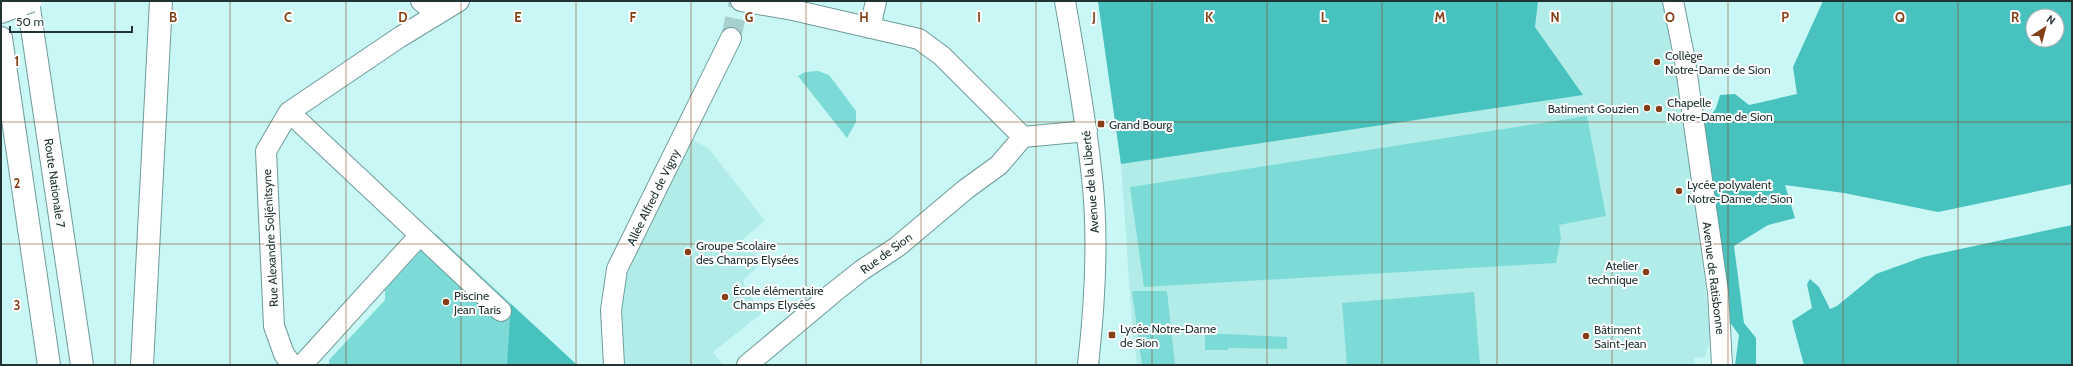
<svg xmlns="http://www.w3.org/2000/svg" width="2073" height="366" font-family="Cabin,sans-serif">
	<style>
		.built { fill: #b2ece9 }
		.green { fill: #7ddbd7 }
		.forest { fill: #48c2be; fill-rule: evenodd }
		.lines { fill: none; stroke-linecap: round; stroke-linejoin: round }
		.minor-tunnel { stroke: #a7d0ce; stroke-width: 20; stroke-dasharray: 20 10; stroke-linecap: butt }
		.minor-casing { stroke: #6e9b99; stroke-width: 22 }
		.major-casing { stroke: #6e9b99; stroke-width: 24 }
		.minor { stroke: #fff; stroke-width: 20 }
		.major { stroke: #fff; stroke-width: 22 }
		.major-bridge-casing { stroke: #6e9b99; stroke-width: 24; stroke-linecap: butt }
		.major-bridge { stroke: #fff; stroke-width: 22 }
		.grid { fill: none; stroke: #843f17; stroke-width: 1; stroke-opacity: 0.55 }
		.poi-dot { fill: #843f17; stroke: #fff; stroke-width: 1.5 }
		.labels { text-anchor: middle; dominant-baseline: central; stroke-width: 4; stroke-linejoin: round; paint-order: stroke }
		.poi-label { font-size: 12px; fill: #213433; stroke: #fff; text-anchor: start }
		.street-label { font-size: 12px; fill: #213433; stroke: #fff }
		.grid-label { font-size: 13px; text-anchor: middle; font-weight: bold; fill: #843f17; stroke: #fff; stroke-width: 4; stroke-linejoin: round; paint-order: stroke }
	</style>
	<rect width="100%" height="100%" fill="#c8f7f5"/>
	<path class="built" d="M1098,1H1665L1680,89L1684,129L1706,292L1710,340L1705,357L1694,358L1695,365H1137L1132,323L1121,164Z
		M684,134L709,149L765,221L742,240L761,264L744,279V285L762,313L713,352L723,365H613L617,269Z"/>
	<path class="green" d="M818,71L829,75L856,111V122L847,138L798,76L805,72Z
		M1587,116L1606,216L1559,225L1561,238L1556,263L1144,287L1130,187Z
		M436,234L577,365H329V360L385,300V290Z
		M1132,291H1167L1175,365H1142Z
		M1474,292L1480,365H1347L1342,303Z
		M1205,333L1287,337V349L1228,348V350H1205Z"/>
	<path class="forest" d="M1098,1H1538L1535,27L1583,95L1121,164Z
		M1823,1H2072V184L1938,212L1844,193L1785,185L1795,218L1768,225L1734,246L1744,323L1756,338V365H1735L1739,335L1732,325L1722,317L1698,135L1716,108L1720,95L1735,94L1749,105L1797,94L1793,67ZM2033,16H2057V40H2033Z
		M2072,225V365H1804L1792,321L1812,308L1807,284L1810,279L1819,287L1830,309L1837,306L1876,274L1923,257Z
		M511,304L577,365H507Z"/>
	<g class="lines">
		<path class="minor-tunnel" d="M731,38L739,1"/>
		<g class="minor-casing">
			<path id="minor" d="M421,1L438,14
				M741,1L793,10L919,39L942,56L1023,137L1087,131
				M1065,1C1075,60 1086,118 1092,178C1099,240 1095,303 1088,365
				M1673,1L1685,61L1718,292L1722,365
				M870,28L876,1
				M289,112L420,235L302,365
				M420,235L501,311
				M292,365L284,354L274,326L266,151L289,112L400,37L459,1
				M614,365L611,310L617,269L731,38
				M747,365L833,293L862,270L897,247L966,189L999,165L1023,137"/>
		</g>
		<g class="major-casing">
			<path id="major" d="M28,1L82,365
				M1,12L23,4
				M1,38L49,365
				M142,365L161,1"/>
		</g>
		<use href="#minor" class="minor"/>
		<use href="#major" class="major"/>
		<g class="major-bridge-casing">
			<path id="major-bridge" d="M23,4L31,1"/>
		</g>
		<use href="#major-bridge" class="major-bridge"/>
	</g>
	<path class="grid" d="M115,1V365M230,1V365M346,1V365M461,1V365M576,1V365M691,1V365M806,1V365M921,1V365M1036,1V365M1152,1V365M1267,1V365M1382,1V365M1497,1V365M1612,1V365M1728,1V365M1843,1V365M1958,1V365M1,122H2072M1,244H2072"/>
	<g class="poi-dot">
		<circle cx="1657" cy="62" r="4"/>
		<circle cx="1647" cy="108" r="4"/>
		<circle cx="1659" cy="109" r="4"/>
		<rect x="1097" y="120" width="8" height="8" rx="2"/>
		<circle cx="1679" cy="191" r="4"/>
		<circle cx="688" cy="252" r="4"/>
		<circle cx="1646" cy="272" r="4"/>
		<circle cx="725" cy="297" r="4"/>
		<circle cx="446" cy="302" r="4"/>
		<rect x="1108" y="331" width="8" height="8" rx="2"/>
		<circle cx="1586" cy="336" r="4"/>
	</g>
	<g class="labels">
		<g class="poi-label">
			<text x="1665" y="55">Collège<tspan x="1665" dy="14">Notre-Dame de Sion</tspan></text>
			<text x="1667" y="102">Chapelle<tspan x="1667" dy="14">Notre-Dame de Sion</tspan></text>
			<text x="1639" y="108" text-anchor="end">Batiment Gouzien</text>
			<text x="1109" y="124">Grand Bourg</text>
			<text x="1687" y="184">Lycée polyvalent<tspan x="1687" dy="14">Notre-Dame de Sion</tspan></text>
			<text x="696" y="245">Groupe Scolaire<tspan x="696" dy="14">des Champs Elysées</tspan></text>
			<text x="1638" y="265" text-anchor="end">Atelier<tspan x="1638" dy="14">technique</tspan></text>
			<text x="733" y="290">École élémentaire<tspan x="733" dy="14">Champs Elysées</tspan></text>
			<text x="454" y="295">Piscine<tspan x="454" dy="14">Jean Taris</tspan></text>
			<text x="1120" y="328">Lycée Notre-Dame<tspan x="1120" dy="14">de Sion</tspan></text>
			<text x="1594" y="329">Bâtiment<tspan x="1594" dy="14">Saint-Jean</tspan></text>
		</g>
		<g class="street-label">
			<text transform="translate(1090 182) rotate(-95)">Avenue de la Liberté</text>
			<text transform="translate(55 183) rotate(82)">Route Nationale 7</text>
			<text transform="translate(653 197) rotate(-64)">Allée Alfred de Vigny</text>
			<text transform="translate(270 238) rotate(-93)">Rue Alexandre Soljénitsyne</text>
			<text transform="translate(886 253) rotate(-36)">Rue de Sion</text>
			<text transform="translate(1714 278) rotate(83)">Avenue de Ratisbonne</text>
		</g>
	</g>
	<g class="grid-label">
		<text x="173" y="22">B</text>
		<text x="288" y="22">C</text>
		<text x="403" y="22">D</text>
		<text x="518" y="22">E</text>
		<text x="633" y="22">F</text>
		<text x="749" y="22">G</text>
		<text x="864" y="22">H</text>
		<text x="979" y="22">I</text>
		<text x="1094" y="22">J</text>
		<text x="1209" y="22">K</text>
		<text x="1324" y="22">L</text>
		<text x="1440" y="22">M</text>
		<text x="1555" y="22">N</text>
		<text x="1670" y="22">O</text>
		<text x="1785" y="22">P</text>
		<text x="1900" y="22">Q</text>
		<text x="2015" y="22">R</text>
		<text x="17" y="66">1</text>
		<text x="17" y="188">2</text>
		<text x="17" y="310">3</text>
	</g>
	<rect width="2073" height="366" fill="none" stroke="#213433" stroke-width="4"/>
	<g transform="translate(2045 28) rotate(36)"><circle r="19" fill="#ffffff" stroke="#a6aead"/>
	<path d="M0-3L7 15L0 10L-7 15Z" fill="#843f17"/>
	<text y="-6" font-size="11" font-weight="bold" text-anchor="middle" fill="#213433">N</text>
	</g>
	<path d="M10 26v6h122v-6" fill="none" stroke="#213433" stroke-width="2"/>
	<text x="16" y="26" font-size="12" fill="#213433" stroke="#ffffff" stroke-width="3" paint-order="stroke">50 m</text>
</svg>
